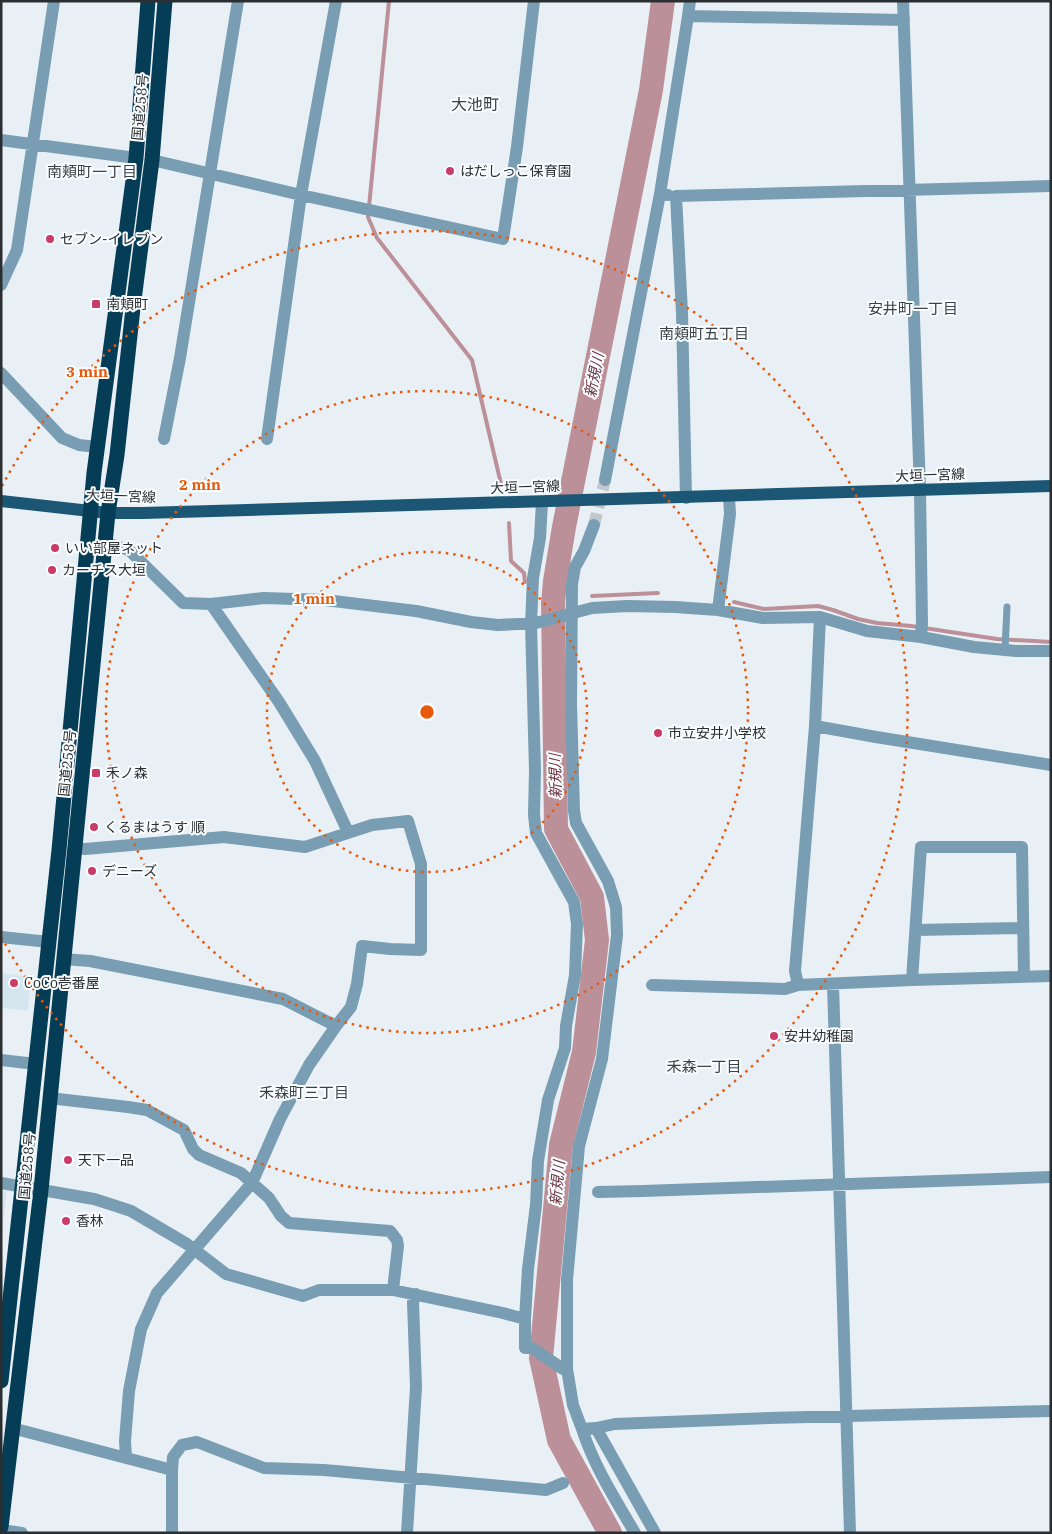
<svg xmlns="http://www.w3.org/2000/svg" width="1052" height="1534" font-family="'IBM Plex Serif','Noto Sans JP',serif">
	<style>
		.built { fill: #d6e6ef }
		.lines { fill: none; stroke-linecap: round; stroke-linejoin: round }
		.stream { stroke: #bc9098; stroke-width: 4 }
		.river { stroke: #bc9098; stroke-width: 24 }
		.street-tunnel { stroke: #c2c9ce; stroke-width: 12; stroke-dasharray: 12 6; stroke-linecap: butt }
		.lane { stroke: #799db2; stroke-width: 7 }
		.street { stroke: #799db2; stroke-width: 12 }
		.primary { stroke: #1b5774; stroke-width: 12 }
		.highway { stroke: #063d56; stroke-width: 15 }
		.ring { fill: none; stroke: #e8590c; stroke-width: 2.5; stroke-dasharray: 2.5 5 }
		.poi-dot { fill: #ca3c67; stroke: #f9fdff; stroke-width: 2 }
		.labels { text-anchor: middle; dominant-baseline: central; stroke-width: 4; stroke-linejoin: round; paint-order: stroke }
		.street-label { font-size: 14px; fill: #2b2e30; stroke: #f9fdff }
		.poi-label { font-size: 14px; fill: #2b2e30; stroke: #f9fdff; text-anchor: start }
		.neighbourhood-label { font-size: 15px; fill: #3b4246; stroke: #f9fdff }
		.water-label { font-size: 15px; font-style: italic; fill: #6e3441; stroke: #f9fdff }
		.quarter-label { font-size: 16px; fill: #3b4246; stroke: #f9fdff }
		.centre { fill: #e8590c; stroke: #f9fdff; stroke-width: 2.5 }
		.ring-label { font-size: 15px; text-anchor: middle; font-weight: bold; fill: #e8590c; stroke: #f9fdff; stroke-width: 4; stroke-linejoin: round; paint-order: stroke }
	</style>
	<rect width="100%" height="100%" fill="#e8f0f5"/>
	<path class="built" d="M1,973L31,977L28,1011L1,1008Z
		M1,1190L7,1191L1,1240Z"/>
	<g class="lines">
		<path class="stream" d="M389,1L368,217L377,238L472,360L501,484
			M509,523L511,561L524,573L525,582
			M592,596L658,593
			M734,602L764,609L818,606L833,610L858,619L877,623L911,626L997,639L1051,642"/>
		<path class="river" d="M610,1533L559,1440L541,1358L561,1145L584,1052L597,940L592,897L556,829L553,603L555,581L564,527L651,90L663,1"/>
		<path class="street-tunnel" d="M594,525L605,480"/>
		<path class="lane" d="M1005,649L1007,607"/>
		<path class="street" d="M690,1L688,16L904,20
			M903,1L920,490L922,623L921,637
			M1,140L136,158
			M152,160L301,195L503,239L517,147L534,1
			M668,195L660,194L688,16
			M1,285L17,250L54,1
			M1,373L62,438L79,445L97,447
			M164,439L180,358L238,1
			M267,439L301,195L336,1
			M605,480L660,194
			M686,498L682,313L676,196L1051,186
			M542,502L540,538L533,578L531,624L535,770L534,815L536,833L574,902L577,924L575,975L566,1026L565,1048L548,1100L538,1161L536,1205L528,1269L525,1319V1348H532L563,1369H567
			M594,525L584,551L575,567L572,584L571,704L574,811L576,823L608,881L616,907L617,935L602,1059L579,1146L567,1280V1369L573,1405L582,1429L596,1428L615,1424L769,1418L1051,1411
			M106,543L129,550L183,603L211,604L264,598L325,600L416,611L471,622L498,625L536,623L592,608L627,606L675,607L718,610L763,618L820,617L867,631L921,637L974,647L1016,651H1051
			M211,604L279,702L315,761L348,832
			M718,610L730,514L729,497
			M815,726L876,737L1051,765
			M75,848L85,849L224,837L305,847L372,825L408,821L421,864V950L390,949L362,946L357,984L351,1007L336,1026L309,1065L280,1119L252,1183L157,1293L141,1329L129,1391L125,1441L126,1457
			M916,930L1023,928
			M1,937L49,942
			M63,959L90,961L283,999L336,1026
			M912,980L921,847H1022L1024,977
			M833,984L850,1533
			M652,985L785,989L798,985L912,980L1051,976
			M798,985L795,971L815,726L820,617
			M1,1060L36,1064
			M49,1098L128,1107L147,1110L184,1130L193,1149L199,1155L241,1173L269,1198L281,1216L289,1223L390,1231L397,1240L398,1246L393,1290
			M1,1183L94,1199L113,1205L131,1211L187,1244L226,1274L303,1296L319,1290H393L503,1313L525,1319
			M598,1192L643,1191L1051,1177
			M12,1428L172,1470V1533
			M596,1428L655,1533
			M582,1429C594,1466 615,1499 635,1533
			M172,1470L173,1457L182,1445L197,1442L264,1468L324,1470L546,1490L563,1483
			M1,1530L22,1533
			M407,1533L416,1387L413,1302L416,1294"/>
		<path class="primary" d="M1,501L108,513H143L1051,486"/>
		<path class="highway" d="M1,1381L59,850L94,473L136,158L148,1
			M1,1527L41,1190L108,513L117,455L133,308L152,160L165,1"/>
	</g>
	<g class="ring">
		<circle cx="427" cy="712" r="160"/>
		<circle cx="427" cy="712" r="321"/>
		<path d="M2 486A481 481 0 1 1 2 938"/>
	</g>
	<g class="poi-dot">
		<circle cx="450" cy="171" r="5"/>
		<circle cx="50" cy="239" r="5"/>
		<rect x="91" y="299" width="10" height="10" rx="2.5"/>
		<circle cx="55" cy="548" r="5"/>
		<circle cx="52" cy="570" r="5"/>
		<circle cx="658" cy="733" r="5"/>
		<rect x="91" y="768" width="10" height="10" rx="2.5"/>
		<circle cx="94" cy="827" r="5"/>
		<circle cx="92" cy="871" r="5"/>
		<circle cx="14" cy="983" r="5"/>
		<circle cx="774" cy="1036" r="5"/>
		<circle cx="68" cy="1160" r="5"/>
		<circle cx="66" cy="1221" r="5"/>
	</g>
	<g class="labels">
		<g class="street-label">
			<text transform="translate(140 107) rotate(-85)">国道258号</text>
			<text transform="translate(930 475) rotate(-2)">大垣一宮線</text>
			<text transform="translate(525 487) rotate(-2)">大垣一宮線</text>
			<text transform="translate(121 496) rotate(2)">大垣一宮線</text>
			<text transform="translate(67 763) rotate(-84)">国道258号</text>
			<text transform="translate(27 1166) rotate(-85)">国道258号</text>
		</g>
		<g class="poi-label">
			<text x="460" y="171">はだしっこ保育園</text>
			<text x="60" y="239">セブン-イレブン</text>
			<text x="106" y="304">南頬町</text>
			<text x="65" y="548">いい部屋ネット</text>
			<text x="62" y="570">カーチス大垣</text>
			<text x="668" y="733">市立安井小学校</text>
			<text x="106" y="773">禾ノ森</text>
			<text x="104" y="827">くるまはうす 順</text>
			<text x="102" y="871">デニーズ</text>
			<text x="24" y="983">CoCo壱番屋</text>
			<text x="784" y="1036">安井幼稚園</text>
			<text x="78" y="1160">天下一品</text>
			<text x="76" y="1221">香林</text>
		</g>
		<g class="neighbourhood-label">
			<text x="92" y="171">南頬町一丁目</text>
			<text x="913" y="308">安井町一丁目</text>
			<text x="704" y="333">南頬町五丁目</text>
			<text x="704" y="1066">禾森一丁目</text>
			<text x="304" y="1092">禾森町三丁目</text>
		</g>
		<g class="water-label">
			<text transform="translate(594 375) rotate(-79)">新規川</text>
			<text transform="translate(555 776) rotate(-91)">新規川</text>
			<text transform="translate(557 1183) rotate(-85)">新規川</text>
		</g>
		<g class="quarter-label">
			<text x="475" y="104">大池町</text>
		</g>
	</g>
	<circle cx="427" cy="712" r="8" class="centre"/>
	<g class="ring-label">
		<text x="87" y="377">3 min</text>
		<text x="200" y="490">2 min</text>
		<text x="314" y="604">1 min</text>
	</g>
	<rect width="1052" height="1534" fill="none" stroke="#2b2e30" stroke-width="5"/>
</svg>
